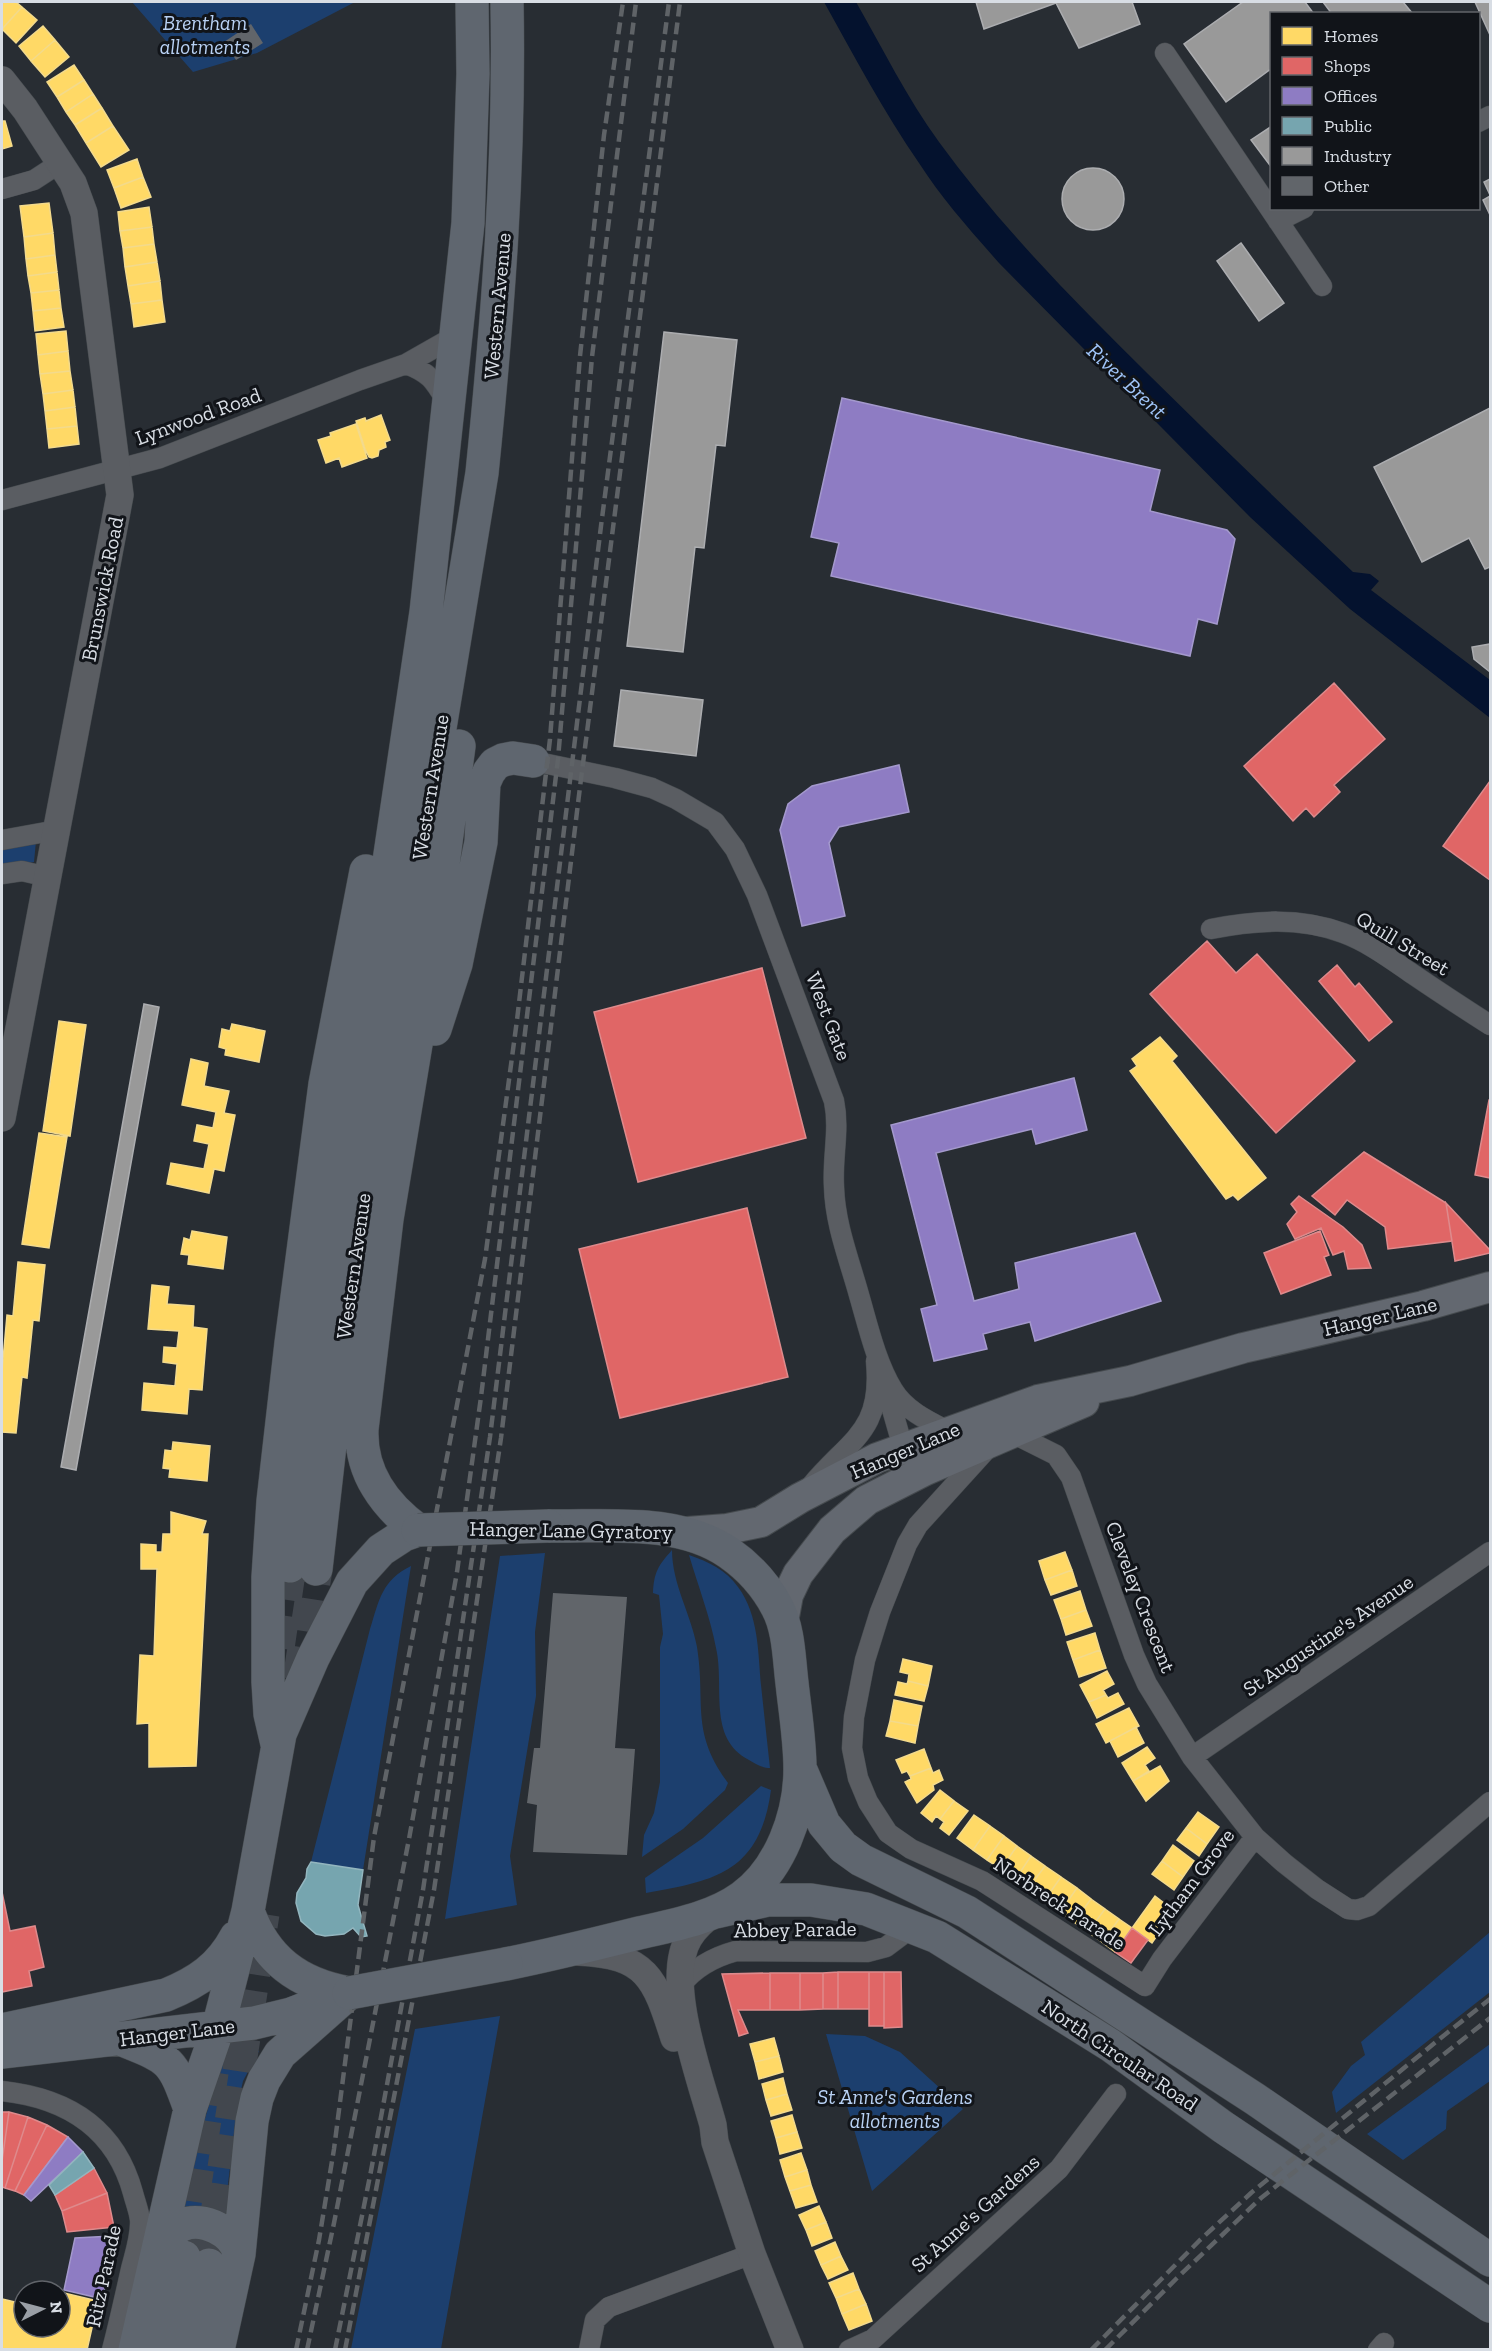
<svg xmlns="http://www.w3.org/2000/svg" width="1492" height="2351" font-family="'Zilla Slab',serif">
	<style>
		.green { fill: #1c3f6e }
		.water { fill: #04122e }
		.homes { fill: #ffd966; stroke: #f3da8c; stroke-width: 1.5 }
		.shops { fill: #e06666; stroke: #de8a8c; stroke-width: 1.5 }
		.offices { fill: #8e7cc3; stroke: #a499cd; stroke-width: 1.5 }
		.public { fill: #76a5af; stroke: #93b6bf; stroke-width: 1.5 }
		.industry { fill: #999; stroke: #acadb0; stroke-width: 1.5 }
		.building { fill: #61656a }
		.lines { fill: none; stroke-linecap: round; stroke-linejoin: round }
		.highway-tunnel { stroke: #42474e; stroke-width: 33; stroke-dasharray: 33 16; stroke-linecap: butt }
		.street-casing { stroke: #454a4e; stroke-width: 21 }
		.secondary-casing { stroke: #454a4e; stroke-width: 28 }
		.primary-casing { stroke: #454a4e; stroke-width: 32 }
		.highway-casing { stroke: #454a4e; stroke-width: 34 }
		.street { stroke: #5a5d62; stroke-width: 20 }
		.secondary { stroke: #5a5d62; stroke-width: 27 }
		.primary { stroke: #636870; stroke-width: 30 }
		.highway { stroke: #5f666f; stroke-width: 33 }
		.rail { stroke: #5f6367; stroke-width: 4.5; stroke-dasharray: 12 6; stroke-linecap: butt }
		.highway-bridge-casing { stroke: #454a4e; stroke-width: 34; stroke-linecap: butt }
		.highway-bridge { stroke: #5f666f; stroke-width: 33 }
		.labels { text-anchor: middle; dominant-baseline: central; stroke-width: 6; stroke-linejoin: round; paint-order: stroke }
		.park-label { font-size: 21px; font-style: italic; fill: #b8d1f4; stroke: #111419 }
		.street-label { font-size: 21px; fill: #d8dde4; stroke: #111419 }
		.water-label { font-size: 22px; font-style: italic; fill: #9fc4f8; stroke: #111419 }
	</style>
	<rect width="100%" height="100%" fill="#282d33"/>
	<path class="green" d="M132,2H355L257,53L193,72Z
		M36,841L34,862L2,868V848Z
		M672,1550C672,1584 691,1614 697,1647C706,1704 690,1731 728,1783L725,1790L683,1829L642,1857L644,1835L654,1813L660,1782V1647L663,1634L659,1595L653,1593C654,1572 658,1566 672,1550Z
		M545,1553L535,1632L536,1696L510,1856L517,1905L445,1919L500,1556Z
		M689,1555C709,1562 726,1570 738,1587C759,1615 758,1653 761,1685C764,1713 767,1740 770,1768C762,1768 756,1764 749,1760C707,1738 725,1687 716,1648C710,1616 698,1586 689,1555Z
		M411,1566L363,1870L311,1862L370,1629C379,1600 382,1580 411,1566Z
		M761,1786L771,1790C760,1871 717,1881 646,1893L645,1878L703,1838Z
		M1490,1932V1992L1336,2113L1332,2092L1351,2066L1365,2055L1361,2042Z
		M500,2016L441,2349H351L415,2029Z
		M826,2034L865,2036L900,2052L963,2109L872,2191Z
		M228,2043L259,2051L243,2081L237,2108L224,2218L180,2211L190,2167Z
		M1490,2044V2081L1447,2111L1446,2129L1403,2160L1367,2134Z
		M193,2234L215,2243L221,2259L169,2254Z"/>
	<path class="water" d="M824,2H856C883,49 907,98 939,142C1000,226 1074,301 1148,374C1216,441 1284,507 1353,572L1370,574L1379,581L1371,590L1490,680V718L1350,609L1250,517L999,263C971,231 942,199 919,163C884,112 854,56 824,2Z"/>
	<path class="homes" d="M2,2H16L22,7L2,29Z
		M22,7L37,20L16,43L2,29Z
		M43,26L55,40L31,61L19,46Z
		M55,40L69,57L45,77L31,61Z
		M74,65L84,80L57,97L47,82Z
		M84,80L93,94L66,112L57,97Z
		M93,94L102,108L75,125L66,112Z
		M102,108L113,126L86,143L75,125Z
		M2,121H5L12,146L2,149Z
		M113,126L129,150L101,167L86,143Z
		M137,159L143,177L114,188L107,170Z
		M143,177L151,197L121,208L114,188Z
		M49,203L53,233L24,237L20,206Z
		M149,207L152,227L120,231L118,212Z
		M152,227L154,244L123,248L120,231Z
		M53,233L55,255L26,259L24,237Z
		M154,244L157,262L125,267L123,248Z
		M55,255L57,272L28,276L26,259Z
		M157,262L160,281L128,286L125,267Z
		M57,272L59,290L31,293L28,276Z
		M160,281L162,300L131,304L128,286Z
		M59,290L61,308L33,311L31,293Z
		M162,300L165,322L134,327L131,304Z
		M61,308L64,327L35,331L33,311Z
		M66,331L68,351L38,355L36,334Z
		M68,351L70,371L40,374L38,355Z
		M70,371L73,390L43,394L40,374Z
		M73,390L75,407L45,411L43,394Z
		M75,407L77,426L47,429L45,411Z
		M381,415L390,440L385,442L386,447L379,450L378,456L372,458L369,457L365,449L356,421L365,418L366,421Z
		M356,424L367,458L342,467L339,458L326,463L318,440L331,436L330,433Z
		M77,426L79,444L49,448L47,429Z
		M59,1021L86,1025L70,1136L43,1131Z
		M232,1024L265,1031L259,1062L225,1055L226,1049L219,1047L222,1029L230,1031Z
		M1160,1037L1177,1056L1172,1061L1266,1178L1238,1200L1233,1195L1226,1199L1130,1071L1137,1066L1132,1059Z
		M191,1059L208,1063L204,1086L229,1091L224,1113L235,1115L224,1171L214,1169L209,1193L167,1184L171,1163L204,1169L209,1144L194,1141L197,1125L213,1128L216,1112L182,1105Z
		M39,1133L67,1137L49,1248L22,1244Z
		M192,1231L227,1237L223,1269L188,1264L189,1255L181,1254L184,1238L190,1240Z
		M18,1262L45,1265L39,1321L33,1320L27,1378L22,1377L16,1433L2,1432V1371L7,1315L13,1316Z
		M152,1285L169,1287L167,1304L194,1306L193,1327L207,1329L202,1390L189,1389L187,1414L142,1410L144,1383L175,1386L177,1364L163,1362L164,1347L177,1348L179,1331L148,1329Z
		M173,1442L210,1446L207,1481L169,1477L170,1469L163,1468L165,1450L172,1451Z
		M171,1512L206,1521L202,1534H208L196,1766L149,1767V1723L137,1724L140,1655L154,1656L157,1569H141V1544L156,1545V1552H162L163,1534H171Z
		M1065,1552L1072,1570L1045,1580L1039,1561Z
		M1072,1570L1077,1586L1051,1595L1045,1580Z
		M1080,1591L1086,1610L1061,1619L1054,1600Z
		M1086,1610L1092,1626L1066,1635L1061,1619Z
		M1095,1633L1100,1650L1073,1660L1067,1642Z
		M1100,1650L1106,1668L1079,1677L1073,1660Z
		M903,1659L932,1666L928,1686L908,1681L909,1674L900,1672Z
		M1107,1671L1114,1684L1103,1690L1106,1695L1089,1702L1080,1685Z
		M908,1681L928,1686L924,1701L895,1695L898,1682L907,1684Z
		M1118,1693L1124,1704L1097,1718L1089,1702L1106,1695L1108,1698Z
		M894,1700L922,1706L918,1726L890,1721Z
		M1129,1708L1139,1726L1106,1743L1096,1724Z
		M890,1721L918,1726L915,1743L886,1736Z
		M1136,1727L1144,1743L1118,1757L1110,1741Z
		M1147,1747L1155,1758L1145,1765L1149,1771L1133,1781L1122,1763Z
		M924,1749L931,1768L910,1776L907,1771L902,1773L896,1760Z
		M1160,1766L1169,1781L1146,1801L1133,1781Z
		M931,1768L933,1773L939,1770L943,1780L933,1785L934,1790L917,1803L905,1782L911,1779L910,1776Z
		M940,1790L954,1801L940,1819L936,1816L932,1822L921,1813Z
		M954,1801L968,1811L949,1835L940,1828L944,1822L940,1819Z
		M1198,1812L1219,1827L1207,1844L1186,1828Z
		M974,1815L990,1826L973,1850L957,1838Z
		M990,1826L1004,1836L987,1860L973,1850Z
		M1186,1828L1207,1844L1199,1856L1177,1840Z
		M1004,1836L1017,1846L1001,1869L987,1860Z
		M1173,1845L1194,1861L1183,1877L1162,1861Z
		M1017,1846L1031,1856L1015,1880L1001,1869Z
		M1031,1856L1045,1866L1028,1889L1015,1880Z
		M1162,1861L1183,1877L1174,1890L1152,1874Z
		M1045,1866L1061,1877L1044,1901L1028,1889Z
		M1061,1877L1077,1888L1060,1912L1044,1901Z
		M1077,1888L1091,1899L1074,1922L1060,1912Z
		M1155,1896L1169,1907L1155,1926L1161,1930L1152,1943L1132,1928Z
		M1091,1899L1105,1909L1088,1932L1074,1922Z
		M1105,1909L1119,1919L1102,1942L1088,1932Z
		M1119,1919L1132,1928L1115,1952L1102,1942Z
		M774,2038L779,2056L755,2062L750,2044Z
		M779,2056L783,2072L759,2079L755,2062Z
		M783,2078L787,2094L766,2100L762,2084Z
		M787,2094L792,2110L771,2116L766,2100Z
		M792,2115L797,2132L776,2138L771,2121Z
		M797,2132L802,2148L780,2154L776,2138Z
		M801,2153L807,2170L785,2177L780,2160Z
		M807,2170L811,2185L790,2191L785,2177Z
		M811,2185L817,2202L796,2208L790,2191Z
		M819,2206L826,2222L806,2230L799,2215Z
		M826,2222L832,2238L812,2246L806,2230Z
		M835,2242L841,2256L821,2265L815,2251Z
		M841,2256L848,2270L828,2279L821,2265Z
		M853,2273L859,2289L836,2298L829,2283Z
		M859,2289L866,2304L842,2314L836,2298Z
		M64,2293L98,2301L87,2350H2V2299L24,2304V2327H60V2312Z
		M866,2304L872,2321L849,2330L842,2314Z"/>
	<path class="shops" d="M1334,683L1385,739L1334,785L1340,792L1314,817L1306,808L1293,821L1244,766Z
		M1490,781V880L1443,846Z
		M1207,941L1236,973L1257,954L1355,1061L1276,1133L1150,994Z
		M1337,965L1355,987L1359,983L1392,1022L1369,1041L1319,981Z
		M762,968L806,1138L638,1182L594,1012Z
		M1489,1100H1490V1178L1475,1175Z
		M1364,1152L1446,1203L1452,1241L1388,1249L1385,1227L1347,1200L1335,1215L1312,1196Z
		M1299,1196L1343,1227L1362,1245L1371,1268L1348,1269L1344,1251L1333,1255L1321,1228L1295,1239L1287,1224L1297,1212L1291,1204Z
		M1446,1203L1490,1250V1253L1455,1261Z
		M747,1208L788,1377L620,1418L579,1249Z
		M1320,1231L1329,1255L1324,1257L1331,1275L1281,1294L1264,1253Z
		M2,1892L10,1931L35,1926L44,1967L29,1971L32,1986L2,1992Z
		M1132,1928L1148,1940L1131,1963L1115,1952Z
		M838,1972H869V2009H838Z
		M838,1972V2009H823V1973Z
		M869,1972H884V2026H869Z
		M884,1972H901L902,2027L884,2028Z
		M770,1973V2010H738L748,2033L739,2036L722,1974Z
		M770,1973H800V2010H770Z
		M800,1973H823V2009L800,2010Z
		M2,2112H9L2,2161Z
		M9,2112L28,2117L5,2188L2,2187V2161Z
		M28,2117L47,2125L15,2191L5,2188Z
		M47,2125L68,2137L24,2195L15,2191Z
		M94,2168L107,2193L62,2211L55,2195Z
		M107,2193L114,2227L67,2232L62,2211Z"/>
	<path class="offices" d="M842,398L1160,470L1150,511L1227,530L1235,539L1217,624L1198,619L1190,656L831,576L839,543L811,537Z
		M899,765L909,812L839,827L829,843L845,916L802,926L780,830L788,804L812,786Z
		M1074,1078L1087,1130L1036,1144L1032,1129L936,1153L974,1301L1019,1289L1015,1263L1135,1233L1161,1301L1035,1341L1030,1322L983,1334L987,1349L934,1361L921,1309L937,1305L891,1125Z
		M68,2137L83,2152L31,2201L24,2195Z
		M112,2236L103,2299L64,2290L75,2238Z"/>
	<path class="public" d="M311,1862L363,1870L358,1905L367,1936L361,1937L353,1928L344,1934L325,1936L316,1934L301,1921L296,1903L297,1893L306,1878L307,1869Z
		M83,2152L94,2168L55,2195L49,2185Z"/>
	<path class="industry" d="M976,2H1132L1140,24L1079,48L1056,3L984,29Z
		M1243,2H1305L1314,14H1272V68L1226,102L1184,44Z
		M1323,2H1403L1413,14H1332Z
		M1475,2H1490V35Z
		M1272,126V168L1251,140Z
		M1062 199a31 31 0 1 1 62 0a31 31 0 1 1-62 0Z
		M1490,179V195L1484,182Z
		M1490,196V215L1483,200Z
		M1241,243L1284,303L1259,321L1217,261Z
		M664,332L737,340L725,446L716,445L704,548L695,547L683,652L627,646Z
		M1490,408V567L1485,569L1469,538L1422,562L1374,467Z
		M1490,644V672L1474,659L1472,647Z
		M621,690L703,700L696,756L614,746Z
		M144,1004L159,1007L76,1470L61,1467Z"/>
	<path class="building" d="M251,24L263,43L236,60L224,42Z
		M553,1593L627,1597L615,1748L635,1749L627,1855L533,1852L537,1805L527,1803L534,1748H540Z"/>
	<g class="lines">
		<path class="highway-tunnel" d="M278,1648L290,1566
			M299,1680L316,1569
			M185,2250L213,2067
			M209,2265L263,1914"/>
		<g class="street-casing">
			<path id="street" d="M1165,53L1322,286
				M1478,122L1490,116
				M2,189L34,180L60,163
				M1278,221L1304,208
				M406,364C431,373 435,382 448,404
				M2,500L160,458L360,380L406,364L457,335
				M533,761L615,778L652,788L676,799L715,822L735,849L757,895L834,1101C840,1130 832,1157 834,1187C835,1224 849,1259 859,1295C868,1326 876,1362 893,1390C905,1410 928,1421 948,1431
				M2,840L57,830
				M2,874L22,871L48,877
				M1211,929C1255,920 1300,917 1343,933C1368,942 1392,960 1414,975C1439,992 1465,1009 1490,1025
				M893,1391L892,1409L906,1458
				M1014,1434L1056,1455L1071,1477L1134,1655L1147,1684L1192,1757L1255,1837L1284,1863L1317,1889L1348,1909L1357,1910L1369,1906L1490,1802
				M987,1449L918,1525L907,1544L880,1612L865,1660L854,1717L852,1748L858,1778L868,1802L888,1833L911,1849L982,1881L1145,1986L1162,1959L1255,1837
				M810,1487C849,1439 883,1433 876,1361
				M1192,1757L1490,1552
				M681,1985C695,1967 714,1957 736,1951L867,1952L886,1947L914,1926
				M2,2091C66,2098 115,2127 133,2193C135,2201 139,2211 140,2220C141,2236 135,2253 131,2269C125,2296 119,2323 112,2350
				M589,2350L595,2320L609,2307L752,2254
				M849,2350L873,2339L1059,2169L1116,2094
				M1378,2350L1384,2343"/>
		</g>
		<g class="secondary-casing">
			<path id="secondary" d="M2,80L25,109L73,183L84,213L120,495L2,1118
				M715,1912C705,1919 695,1928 689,1938C663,1980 701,2080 713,2125L715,2142L752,2254L790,2350
				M578,1952C647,1955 655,1978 674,2038"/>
		</g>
		<g class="primary-casing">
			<path id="primary" d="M687,1532L727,1529L761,1522L800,1498L877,1458L1038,1400L1130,1381L1243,1348L1423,1306L1490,1287
				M783,1622L788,1595L798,1574L832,1530L867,1500L926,1470L1084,1402"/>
		</g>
		<g class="highway-casing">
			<path id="highway" d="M435,1029L456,964L481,842L484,783L489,772L495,764L503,760L513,758L533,761
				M418,1530C385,1506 360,1472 362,1429L387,1219L430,960L459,746
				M290,1566L317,1336L338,1185L366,1016L426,612L468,223L473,74L472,2
				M316,1569L342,1339L364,1189L482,473C498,316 510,160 507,2
				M277,1744L270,1714L268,1682V1577L273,1501L291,1343L325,1084L366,871
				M800,1768L824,1824L843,1847L861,1860L967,1912L1255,2099L1490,2260
				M248,1911C265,1959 298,1984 349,1993
				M716,1912L768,1900H811L866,1909L937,1937L1110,2045L1223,2127L1490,2306
				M506,1964C551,1955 595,1944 639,1933C674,1925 713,1918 742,1897C780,1870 800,1815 800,1769C800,1741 795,1711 792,1683C789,1659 789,1629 777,1607C766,1586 749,1567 729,1553C678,1518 608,1527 548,1526
				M2,2030L166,1995C198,1982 220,1967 236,1937
				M120,2039C170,2059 172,2058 190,2109
				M2,2052L254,2023L291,2014L330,1999
				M158,2253C164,2242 170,2230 182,2225C203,2216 235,2232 239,2254
				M135,2350L190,2109L218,2028L248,1911L280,1734L313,1658L352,1582L381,1550L404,1535L418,1530
				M163,2350L184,2257
				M189,2350L209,2265
				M218,2350L239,2254L252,2121L257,2098L264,2080L280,2054L349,1993"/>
		</g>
		<use href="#street" class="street"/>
		<use href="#secondary" class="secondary"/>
		<use href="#primary" class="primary"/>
		<use href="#highway" class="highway"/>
		<path class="rail" d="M296,2350L319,2240L334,2149L374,1837L485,1259L517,1020L550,739L580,356L604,135L623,2
			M307,2350L334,2223L409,1839L457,1572L481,1397L558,759L592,357L636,2
			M335,2350L371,2171L423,1890L490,1437L601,526L669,2
			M345,2350L434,1890L501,1438L580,787L680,2
			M1091,2350L1200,2240L1251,2193L1442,2037L1490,1999
			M1105,2350L1177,2278L1261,2198L1490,2018"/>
		<g class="highway-bridge-casing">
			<path id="highway-bridge" d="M418,1530L548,1526
				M349,1993L506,1964"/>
		</g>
		<use href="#highway-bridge" class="highway-bridge"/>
	</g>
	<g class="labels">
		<g class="park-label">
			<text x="205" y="22">Brentham<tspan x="205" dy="24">allotments</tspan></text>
			<text x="895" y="2096">St Anne's Gardens<tspan x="895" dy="24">allotments</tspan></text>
		</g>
		<g class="street-label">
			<text transform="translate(497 306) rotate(-85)">Western Avenue</text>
			<text transform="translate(198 416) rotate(-20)">Lynwood Road</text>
			<text transform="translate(102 589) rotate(-79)">Brunswick Road</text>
			<text transform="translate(430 787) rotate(-81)">Western Avenue</text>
			<text transform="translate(1403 943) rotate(31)">Quill Street</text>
			<text transform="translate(829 1016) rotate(69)">West Gate</text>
			<text transform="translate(353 1266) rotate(-82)">Western Avenue</text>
			<text transform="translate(1380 1316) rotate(-13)">Hanger Lane</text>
			<text transform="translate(905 1450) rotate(-23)">Hanger Lane</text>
			<text transform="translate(571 1530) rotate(1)">Hanger Lane Gyratory</text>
			<text transform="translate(1141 1597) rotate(69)">Cleveley Crescent</text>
			<text transform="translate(1328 1635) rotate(-34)">St Augustine's Avenue</text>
			<text transform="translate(1191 1882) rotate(-53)">Lytham Grove</text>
			<text transform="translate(1060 1903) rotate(33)">Norbreck Parade</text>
			<text transform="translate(795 1929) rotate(-1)">Abbey Parade</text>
			<text transform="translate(177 2032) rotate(-7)">Hanger Lane</text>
			<text transform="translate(1120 2055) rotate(34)">North Circular Road</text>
			<text transform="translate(975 2213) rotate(-42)">St Anne's Gardens</text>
			<text transform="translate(103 2276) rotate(-78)">Ritz Parade</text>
		</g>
		<g class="water-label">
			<text transform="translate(1127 381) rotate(43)">River Brent</text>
		</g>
	</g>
	<rect width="1492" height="2351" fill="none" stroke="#d8dde4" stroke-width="6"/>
	<rect x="1270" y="12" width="210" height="198" fill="#111419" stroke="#61646a" stroke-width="1.5"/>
	<rect x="1282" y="27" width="30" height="18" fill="#ffd966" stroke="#61646a" stroke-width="1.5"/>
	<text x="1324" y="42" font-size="18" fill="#d8dde4">Homes</text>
	<rect x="1282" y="57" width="30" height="18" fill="#e06666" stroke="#61646a" stroke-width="1.5"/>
	<text x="1324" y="72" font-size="18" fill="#d8dde4">Shops</text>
	<rect x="1282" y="87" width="30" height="18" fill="#8e7cc3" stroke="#61646a" stroke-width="1.5"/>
	<text x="1324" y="102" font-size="18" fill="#d8dde4">Offices</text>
	<rect x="1282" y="117" width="30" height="18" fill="#76a5af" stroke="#61646a" stroke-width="1.5"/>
	<text x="1324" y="132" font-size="18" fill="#d8dde4">Public</text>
	<rect x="1282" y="147" width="30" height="18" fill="#999999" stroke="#61646a" stroke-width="1.5"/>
	<text x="1324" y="162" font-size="18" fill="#d8dde4">Industry</text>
	<rect x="1282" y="177" width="30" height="18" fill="#61656a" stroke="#61646a" stroke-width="1.5"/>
	<text x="1324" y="192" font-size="18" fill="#d8dde4">Other</text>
	<g transform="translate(42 2309) rotate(84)"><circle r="28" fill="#111419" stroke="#61646a" stroke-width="1.5"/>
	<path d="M0-4.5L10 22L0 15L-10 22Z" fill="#9a9fa6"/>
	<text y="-9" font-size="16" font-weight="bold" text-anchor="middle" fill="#d8dde4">N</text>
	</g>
</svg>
